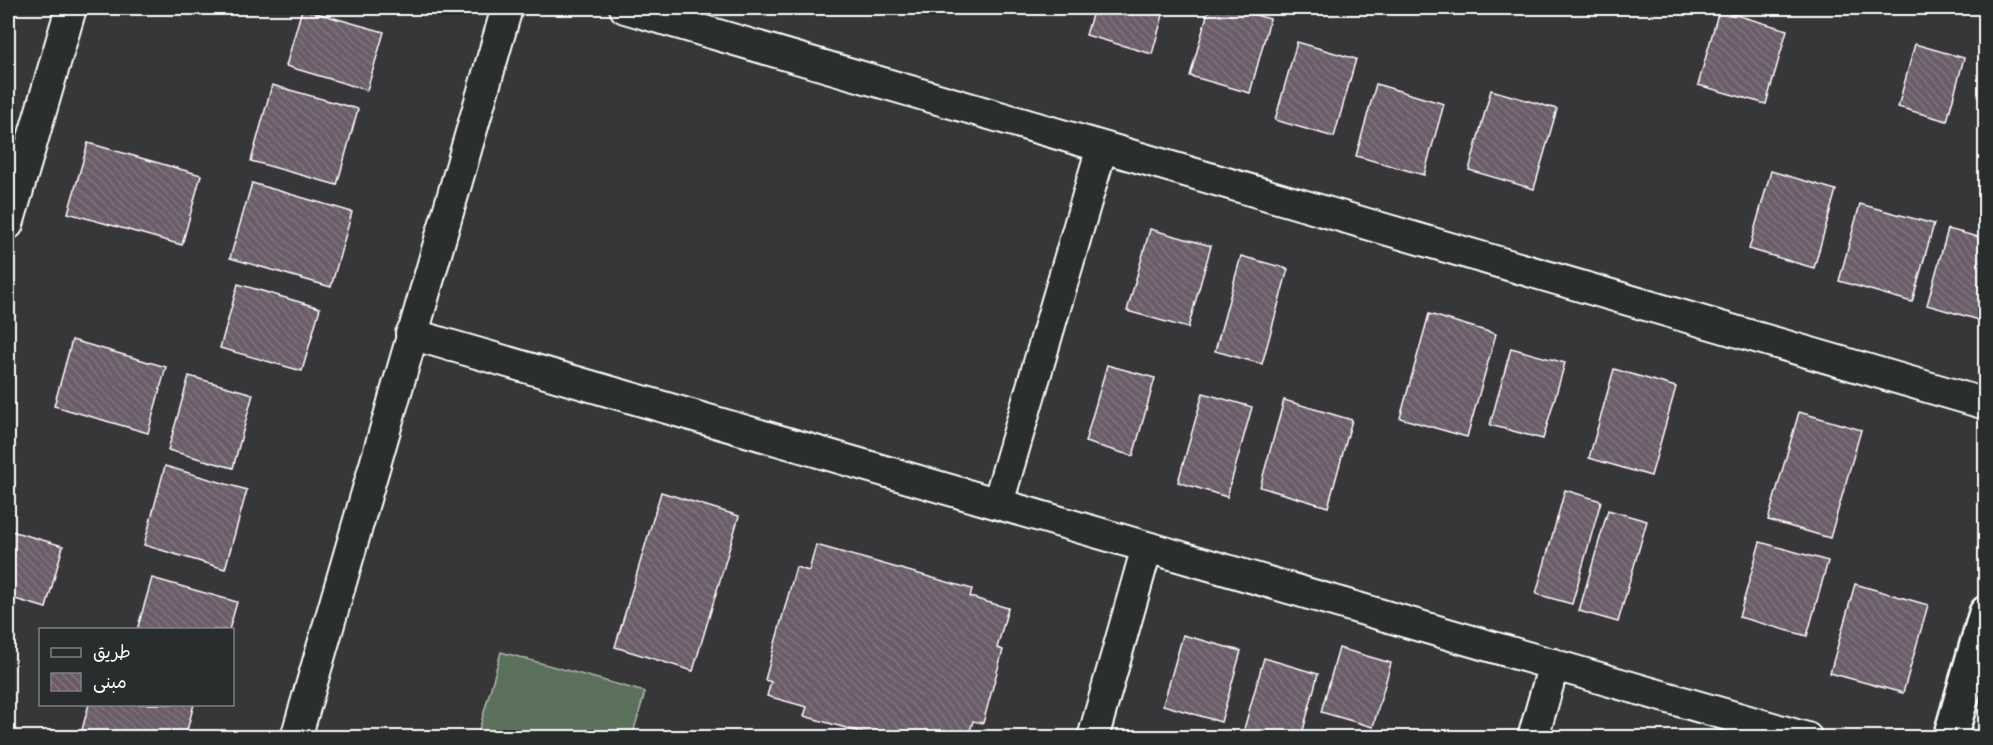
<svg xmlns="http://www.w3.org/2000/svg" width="1993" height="745" font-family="Delius,'Playpen Sans Arabic',sans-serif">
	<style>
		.pitch { fill: #5b715c; stroke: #adb8ae; stroke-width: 1.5 }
		.building { fill: url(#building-back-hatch); stroke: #fff; stroke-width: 1.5 }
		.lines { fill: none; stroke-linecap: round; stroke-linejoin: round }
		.street-casing { stroke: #fff; stroke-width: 34 }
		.secondary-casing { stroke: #fff; stroke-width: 38 }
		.street { stroke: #2a2d2e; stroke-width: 30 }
		.secondary { stroke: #2a2d2e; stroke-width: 33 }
	</style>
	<defs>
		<pattern id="building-back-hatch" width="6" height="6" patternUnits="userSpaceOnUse" patternTransform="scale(1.5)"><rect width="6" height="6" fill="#6a5b67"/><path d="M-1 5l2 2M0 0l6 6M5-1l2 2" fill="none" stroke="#80747e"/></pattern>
	</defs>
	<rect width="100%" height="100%" fill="#373639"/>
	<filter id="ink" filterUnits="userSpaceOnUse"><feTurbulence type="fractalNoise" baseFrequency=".0167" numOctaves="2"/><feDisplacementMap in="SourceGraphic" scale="12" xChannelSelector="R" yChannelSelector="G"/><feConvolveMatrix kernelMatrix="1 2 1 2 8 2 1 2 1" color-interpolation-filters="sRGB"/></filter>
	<g filter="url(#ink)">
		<path class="pitch" d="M501,652L645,692L632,737H477Z"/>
		<path class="building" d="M1094,8H1165L1152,54L1086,35Z
			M1209,8H1232L1270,19L1250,93L1190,76Z
			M302,9L384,32L367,90L286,66Z
			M1719,10L1787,30L1766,104L1698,85Z
			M1297,42L1356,59L1334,137L1275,120Z
			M1915,44L1964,58L1947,121L1898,107Z
			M1376,84L1444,104L1424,175L1356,156Z
			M272,85L358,109L337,185L251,161Z
			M1491,90L1557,109L1534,189L1469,170Z
			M88,143L201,175L182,245L68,213Z
			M1771,171L1836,190L1814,268L1749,249Z
			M252,183L352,212L331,287L230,258Z
			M1860,204L1934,224L1912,302L1839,281Z
			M1150,229L1211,246L1188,328L1127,311Z
			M1948,229L1986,239V322L1927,305Z
			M1241,256L1288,269L1262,364L1215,351Z
			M238,284L320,308L302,371L220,348Z
			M1429,314L1496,334L1467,437L1400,418Z
			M72,340L166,367L148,433L54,406Z
			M1511,348L1565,363L1543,439L1490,425Z
			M1107,365L1155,378L1133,456L1085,442Z
			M1614,369L1676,387L1651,476L1589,458Z
			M189,376L253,394L233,468L168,450Z
			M1203,393L1252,407L1227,497L1178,482Z
			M1284,400L1352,420L1328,507L1260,487Z
			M1799,412L1861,430L1830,538L1768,520Z
			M165,466L247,490L225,569L144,545Z
			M1565,490L1601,501L1572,604L1536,594Z
			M661,492L739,516L693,671L615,647Z
			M1608,510L1647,521L1618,622L1579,611Z
			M8,530L63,546L46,608L8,597Z
			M1760,542L1828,561L1807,636L1739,617Z
			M816,545L972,589L970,597L1008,608L997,648L1003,650L983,723L973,721L968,738H881L804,716L807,707L767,696L771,682L765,680L796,567L809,571Z
			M152,578L237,602L229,630H137Z
			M1855,584L1928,605L1903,693L1830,673Z
			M1183,635L1241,651L1221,722L1163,705Z
			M1339,648L1391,663L1373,727L1321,712Z
			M1264,658L1318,674L1301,738L1242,736Z
			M89,704H194L185,738H109L82,730Z"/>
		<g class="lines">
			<g class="street-casing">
				<path id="street" d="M625,8L1986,404
					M8,224L71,8
					M411,334L1807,738
					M998,503L1102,147
					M296,738L507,8
					M1093,738L1147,547
					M1533,738L1554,664"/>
			</g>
			<g class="secondary-casing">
				<path id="secondary" d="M1950,738L1986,613"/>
			</g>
			<use href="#street" class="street"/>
			<use href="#secondary" class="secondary"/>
		</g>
	</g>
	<rect width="1993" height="745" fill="none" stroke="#2a2d2e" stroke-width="30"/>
	<rect x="15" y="15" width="1963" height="715" fill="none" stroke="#fff" stroke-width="2" filter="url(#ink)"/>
	<rect x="39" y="628" width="195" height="78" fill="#2a2d2e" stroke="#7f8182" stroke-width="1.5"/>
	<rect x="51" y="648" width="30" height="9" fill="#2a2d2e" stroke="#7f8182" stroke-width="1.5"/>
	<text x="93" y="658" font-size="18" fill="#ffffff">طريق</text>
	<rect x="51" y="673" width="30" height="18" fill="url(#building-back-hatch)" stroke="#7f8182" stroke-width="1.5"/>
	<text x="93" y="688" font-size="18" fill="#ffffff">مبنى</text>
</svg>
